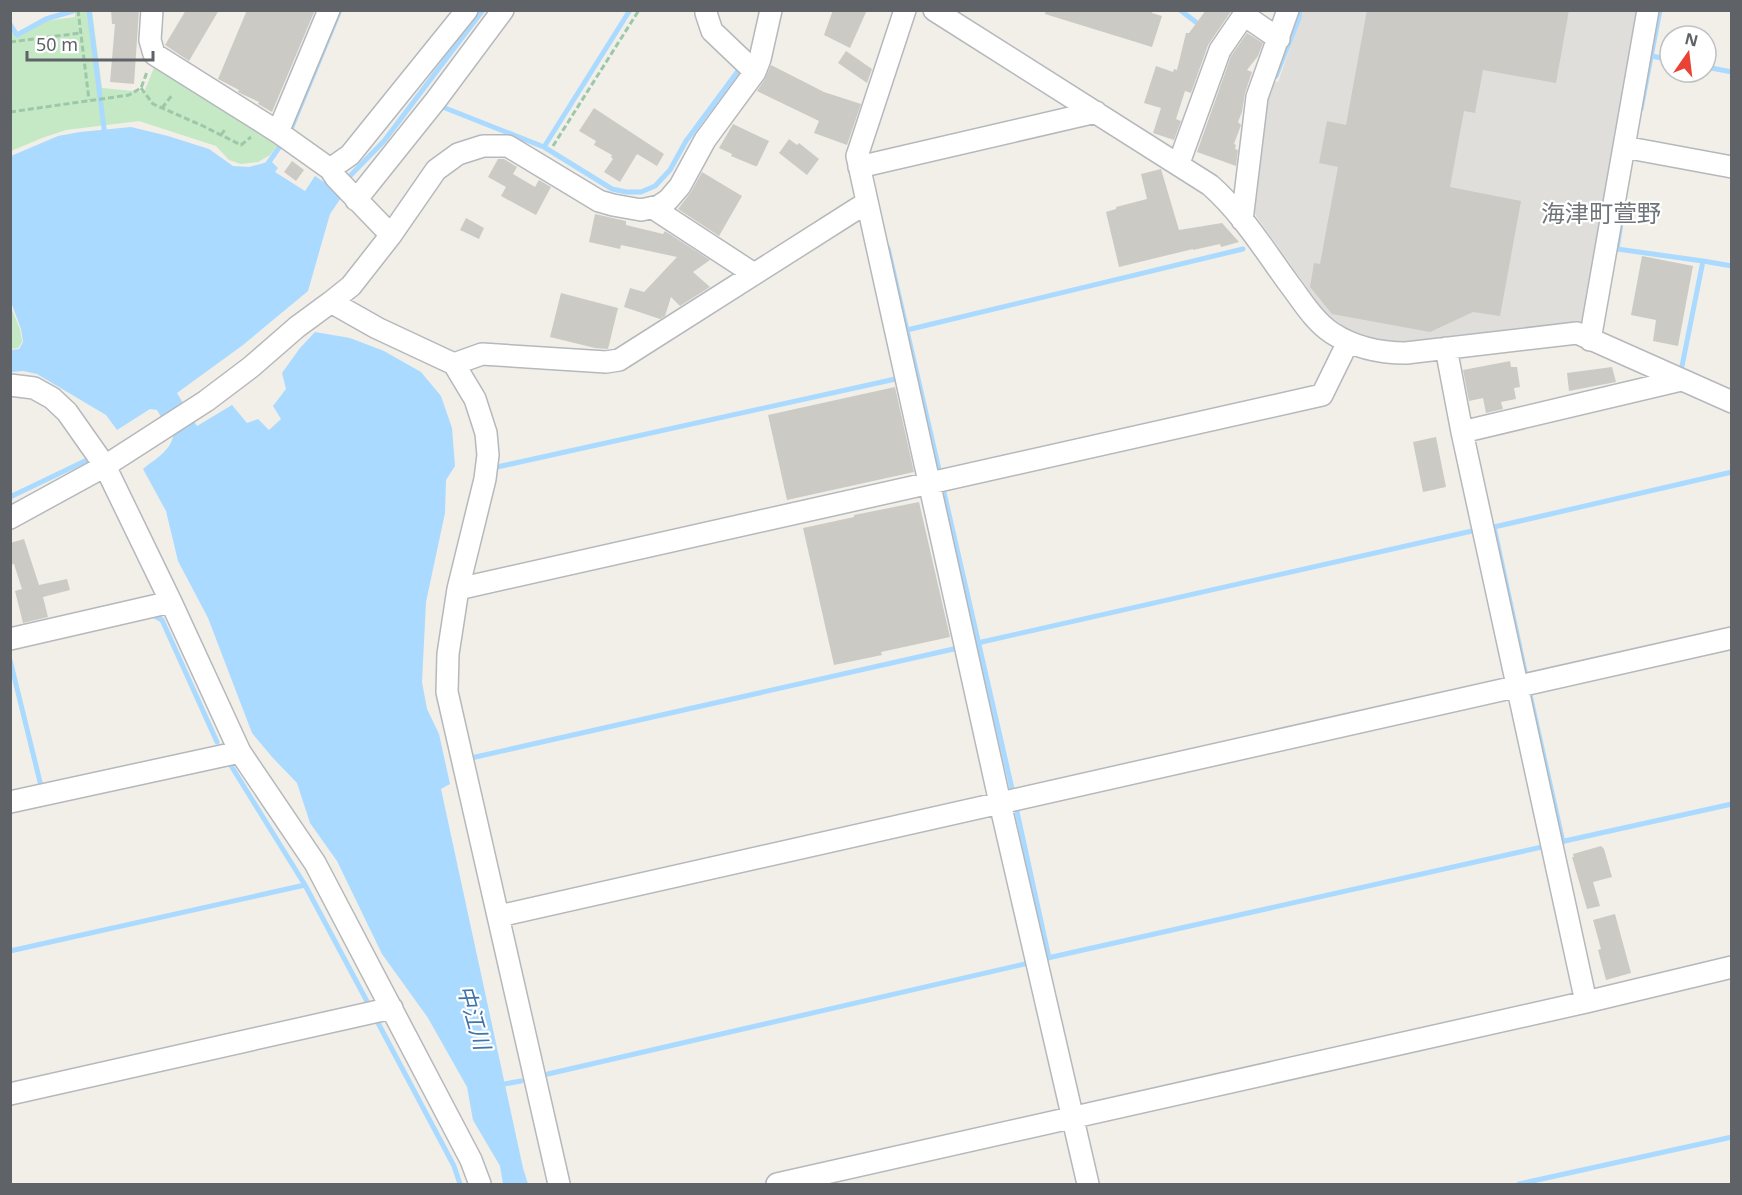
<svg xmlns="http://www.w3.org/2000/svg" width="1742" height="1195" font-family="'Noto Sans','Noto Sans JP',sans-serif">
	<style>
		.industrial { fill: #e0deda }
		.green { fill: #c5e8c5 }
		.water { fill: #aadaff }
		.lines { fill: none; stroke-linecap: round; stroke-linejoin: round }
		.stream { stroke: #aadaff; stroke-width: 5 }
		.building { fill: #cccac5 }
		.minor-casing { stroke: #b5b8bc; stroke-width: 24 }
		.path { stroke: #9cc7a9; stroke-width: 3; stroke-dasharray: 6 3; stroke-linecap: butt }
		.minor { stroke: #fff; stroke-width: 21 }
		.labels { text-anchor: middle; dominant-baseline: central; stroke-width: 4.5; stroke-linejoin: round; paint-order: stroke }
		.water-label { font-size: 22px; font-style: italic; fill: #4174aa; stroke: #fff }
		.quarter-label { font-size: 24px; fill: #70757a; stroke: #fff }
	</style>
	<rect width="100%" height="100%" fill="#f1efe8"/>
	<path class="industrial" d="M1303,11H1642L1587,316L1580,321L1403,344L1387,343L1356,335L1326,314L1256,216L1253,207L1265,97L1271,81L1278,82Z"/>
	<path class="green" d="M75,11H92L102,88L144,92L156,63L279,143L270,155L258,162L241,164L229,160L216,146L139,121L66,130L42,138L11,151L10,28L17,37L46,21L75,17Z
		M10,305L20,329L22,342L18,348L11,349Z"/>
	<path class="water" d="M131,127L168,136L209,149L233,166L249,167L271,161L278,168L275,172L305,191L315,176L343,195L330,214L308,291L243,345L177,393L197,426L232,405L247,423L258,419L269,430L281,419L273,406L286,389L282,373L300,348L315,332L350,338L384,351L421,372L441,396L452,428L455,466L446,480L445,513L426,602L422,682L427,709L439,734L450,784L441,789L523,1168L528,1184H503L500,1166L473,1120L467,1087L428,1018L382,954L337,861L310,823L297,783L273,758L252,733L208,618L178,561L166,511L143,469C155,459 169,452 173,437L157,410L150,409L117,430L106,415L37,374L23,371L11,372V350L19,349L23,342L21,329L11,302V156L58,136L80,132Z"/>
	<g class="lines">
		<path class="stream" d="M89,10L105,136
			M1180,10L1201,26
			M10,24L17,35L46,19L73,11
			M1652,56L1670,60
			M1706,67L1732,72
			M1276,76L1299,18L1300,10
			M440,106L544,147L612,189L626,192H641L655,186L670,170L686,141L738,71
			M1641,109L1660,10
			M291,129L340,10
			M544,147L630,10
			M267,165L280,146
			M345,181L384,141L483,10
			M1623,210L1617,249L1703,261L1682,366
			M888,248L940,474
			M1703,261L1732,266
			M907,330L1243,249
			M497,467L900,378
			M943,488L1013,793
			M10,497L85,461
			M1488,527H1494L1732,472
			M1494,527L1526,676
			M149,616L153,615L162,620L217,742
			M973,644L1472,531
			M10,660L42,790
			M1529,690L1563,842
			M471,758L958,648
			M230,764L305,885L370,1007
			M1016,807L1049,958
			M1560,842L1732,804
			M10,951L305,885
			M1043,959L1542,847
			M377,1021L454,1166L460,1184
			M548,1074L1029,963
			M499,1085L521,1081
			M1519,1184L1732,1137"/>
	</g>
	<path class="building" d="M111,10H139L134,84L110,82L115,24H112Z
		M186,10H219L189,61L165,45Z
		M247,10H315L272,112L258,104L259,102L244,95L238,92L239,90L218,79Z
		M833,10H867L850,48L824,35Z
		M1046,10H1153L1152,13L1162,16L1152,47L1045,14Z
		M1206,10H1232L1208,45L1191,93L1185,91L1176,119L1181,121L1174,140L1153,133L1161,108L1144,103L1156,66L1173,72L1174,69L1177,70L1186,33H1189Z
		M1367,10H1569L1556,83L1483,70L1475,113L1464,111L1450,187L1521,201L1500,316L1473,312L1430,332L1332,314L1310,287L1314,263L1320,264L1338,167L1319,163L1327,121L1346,125Z
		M1247,33L1263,43L1258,56L1247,70L1252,72L1245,93L1242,112L1238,122L1241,125L1234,144L1236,145L1235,149L1238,150L1236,166L1197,152L1231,56Z
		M846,51L872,69L867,83L838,63Z
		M771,65L824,92L861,104L847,145L814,133L819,121L757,91L765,79Z
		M594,108L664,154L657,166L637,154L620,182L604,172L613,159L611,157L612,155L594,145L596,141L579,131Z
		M733,124L769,141L757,166H755L731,156L732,154L719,148Z
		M789,139L797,145L799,143L819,159L807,175L779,153Z
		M498,159H504L517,167L513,174L535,187L539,180L551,187L536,215L501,196L506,187L488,177Z
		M292,161L304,170L296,181L284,172Z
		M1161,169L1179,230L1222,223L1239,242L1221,247L1220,244L1193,250V249L1119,267L1106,212L1116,209V207L1147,199L1141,174Z
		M702,172L742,196L719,236L678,209L691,192Z
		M595,214L626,221V225L663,234L665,231L710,260L693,272L710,287L680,306L671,297L665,316L660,319L624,307L630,288L644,292L677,257L621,245L620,249L589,242Z
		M466,218L484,228L479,239L460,230Z
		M1642,256L1693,266L1678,346L1653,341L1656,320L1631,315Z
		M561,293L618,308L608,349L595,348L550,337Z
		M1510,361L1511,367H1517L1520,387L1514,388L1516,399L1501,402L1503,409L1486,413L1483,398L1469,401L1463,370Z
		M1612,367L1616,382L1569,391L1567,373Z
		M895,387L914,472L787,500L768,415Z
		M1436,437L1446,487L1423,492L1413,442Z
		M919,502L950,637L881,652L882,655L834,665L803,528L854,517V515Z
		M24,539L39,585L67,579L70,590L43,597L48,617L23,623L15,591L22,589L14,564L10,565V543Z
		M1601,846L1604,849L1612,877L1593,882L1600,906L1587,909L1572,857H1574L1573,854Z
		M1615,914L1631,973L1606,980L1598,950L1601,949L1593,920Z"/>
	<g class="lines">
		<g class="minor-casing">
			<path id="minor" d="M152,10L150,40L154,54L278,132L330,169L336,178L391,235
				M905,10L857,156L1000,803L1088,1184
				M934,10L1210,185C1242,213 1265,251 1290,285C1303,302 1314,321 1332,333C1355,348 1379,353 1406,353L1577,333L1732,402
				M706,13L712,31L755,72
				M278,132L329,10
				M1624,147L1732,167
				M1179,163L1220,50L1244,15L1279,39
				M859,167L1096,112
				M330,169L350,155L467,10
				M356,200L436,100L503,10
				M653,208L754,274
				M1242,220L1257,97L1288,10
				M331,302L377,328L454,364L475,399L486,433L488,455L485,479L458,589L448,654L447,692L559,1184
				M1590,340L1648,10
				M1446,348L1462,432L1586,1002
				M454,364L482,354L606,362L619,360L866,203
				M10,385L34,388L52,398L67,412L105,466L171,602L240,752L315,863L471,1160L480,1184
				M1462,432L1681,380
				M10,518L105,466L206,401L251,367L297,327L331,302L351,286L391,235L436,170L458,154L483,146H508L599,201L613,205L641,210L659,206L668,200L680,186L705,140L755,72L760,59L771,10
				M458,589L1322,395L1348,342
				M10,639L171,602
				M10,802L240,752
				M499,916L1732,638
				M10,1094L392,1008
				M777,1184L1586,1002L1732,967"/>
		</g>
		<path class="path" d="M78,10L89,100
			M10,42L81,33
			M141,88L153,104L203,126L241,145L251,137
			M162,108L173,94
			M10,112L129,95L141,88L147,72
			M221,135L226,128
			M553,146L639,10"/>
		<use href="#minor" class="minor"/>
	</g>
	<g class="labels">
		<g class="water-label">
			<text transform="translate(475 1017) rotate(74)">中江川</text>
		</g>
		<g class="quarter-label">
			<text x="1601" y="212">海津町萱野</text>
		</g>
	</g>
	<rect width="1742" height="1195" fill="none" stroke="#5f6368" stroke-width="24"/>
	<g transform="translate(1688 54) rotate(14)"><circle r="28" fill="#ffffff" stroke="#bfc1c3" stroke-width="1.5"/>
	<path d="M0-4.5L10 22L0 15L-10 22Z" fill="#ea4335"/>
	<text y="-9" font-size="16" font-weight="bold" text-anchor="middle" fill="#5f6368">N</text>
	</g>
	<path d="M27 51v9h126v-9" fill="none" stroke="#5f6368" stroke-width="3"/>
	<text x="36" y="51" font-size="18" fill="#5f6368" stroke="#ffffff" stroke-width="4.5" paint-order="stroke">50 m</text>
</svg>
